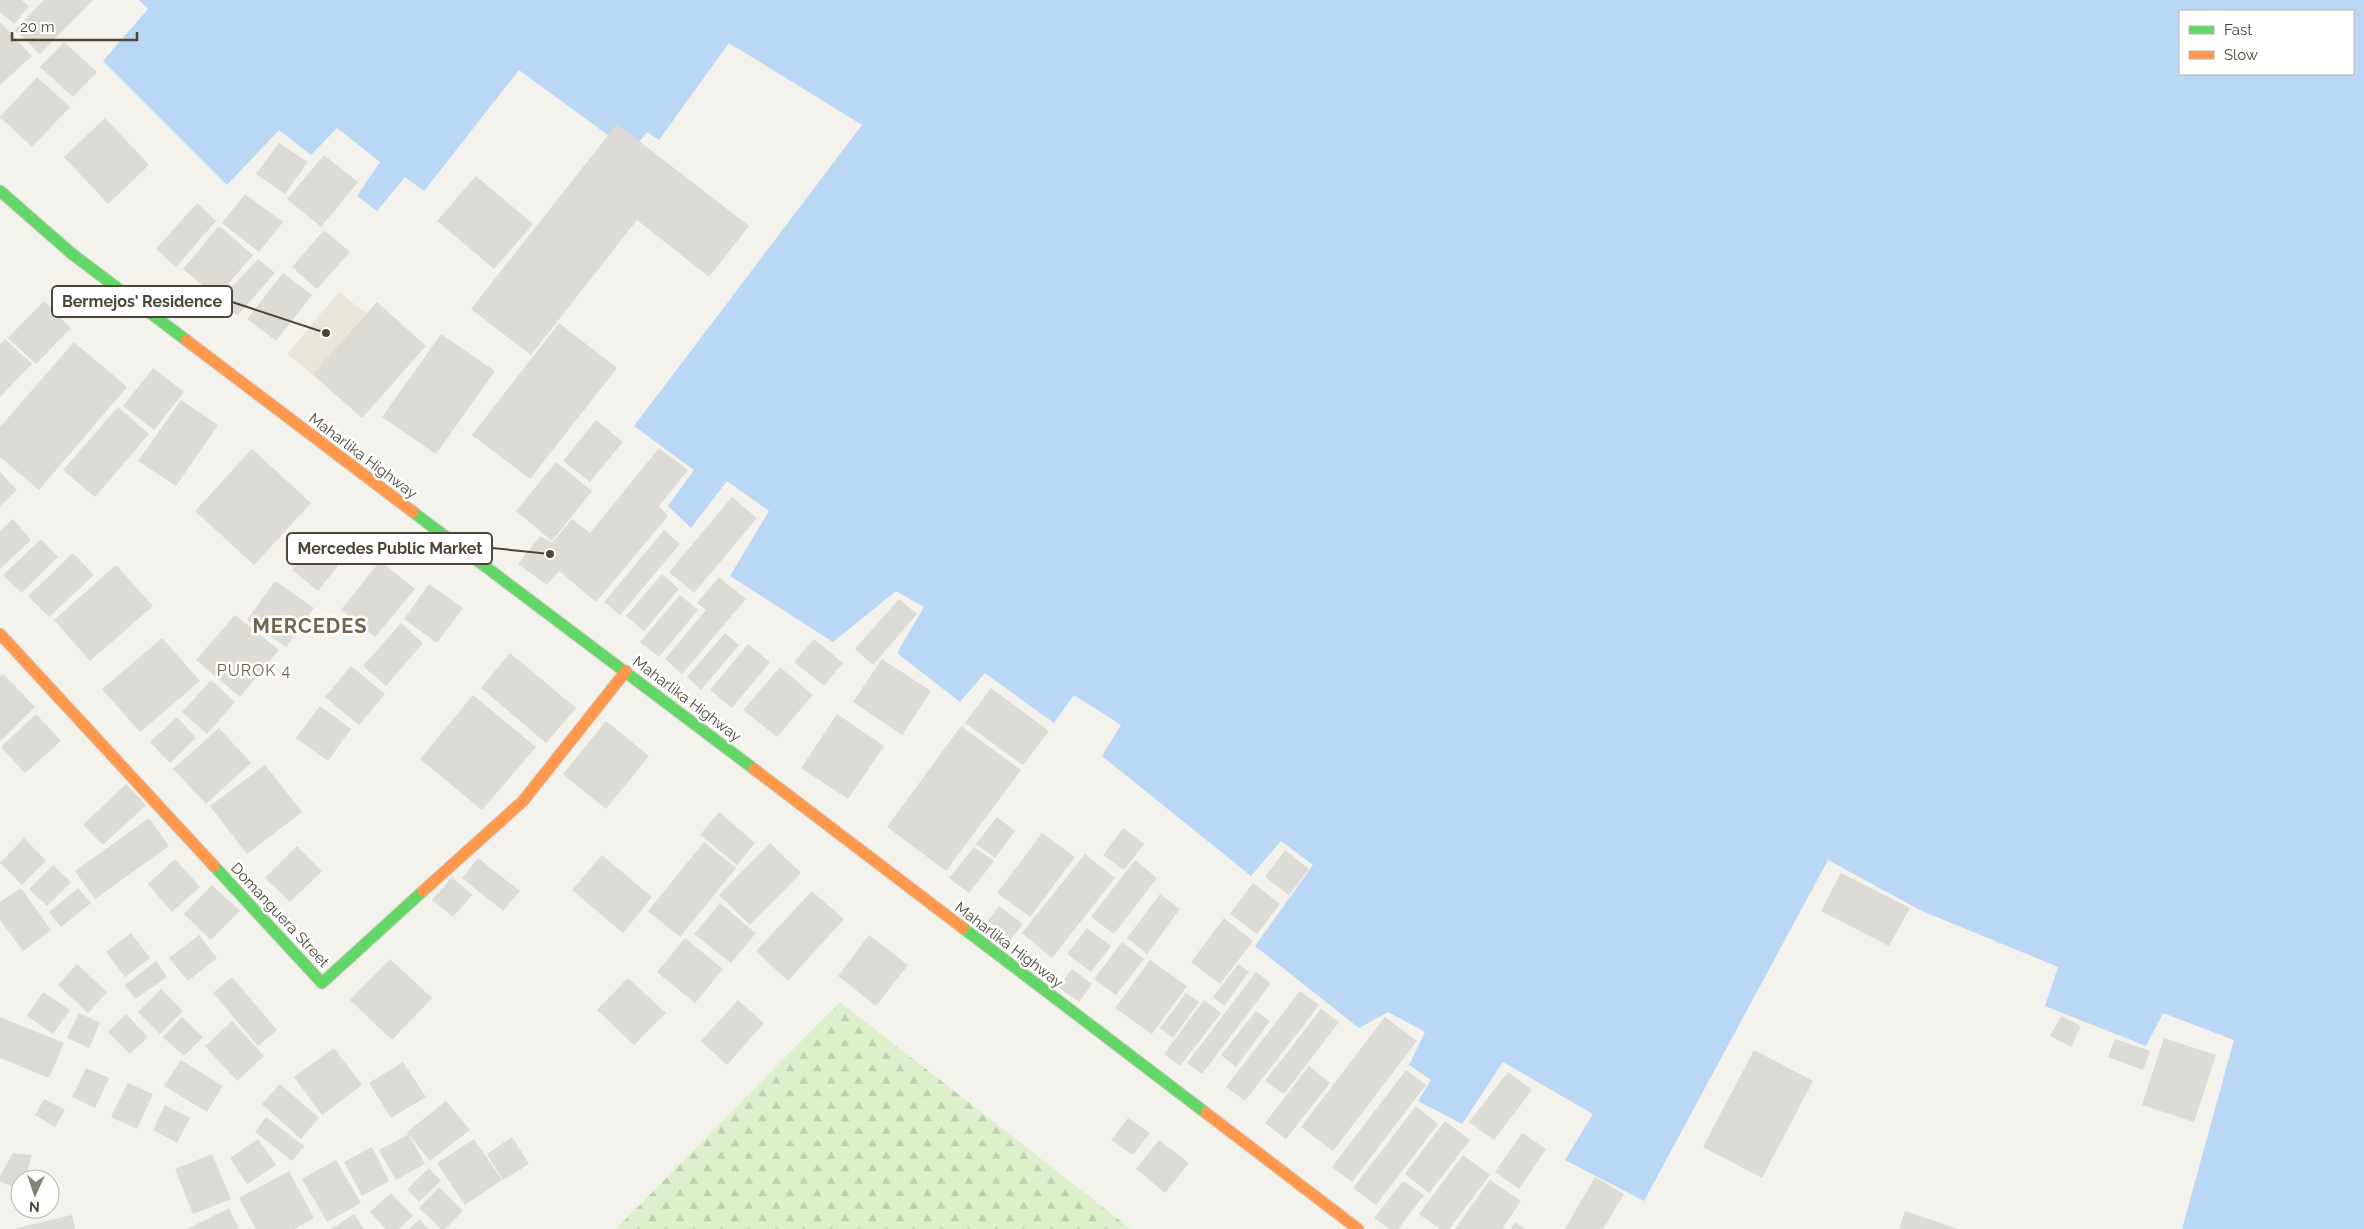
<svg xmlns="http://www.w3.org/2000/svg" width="2364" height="1229" font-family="Raleway,sans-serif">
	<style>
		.residential { fill: #e8e5da }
		.forest { fill: url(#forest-firs) }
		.water { fill: #bad7f5; fill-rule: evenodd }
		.building { fill: #dddbd5 }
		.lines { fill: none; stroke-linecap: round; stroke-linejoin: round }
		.fast-casing { stroke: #d4d0c3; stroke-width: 13 }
		.slow-casing { stroke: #d4d0c3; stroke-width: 13 }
		.fast { stroke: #63d668; stroke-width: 11 }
		.slow { stroke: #ff974d; stroke-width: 11 }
		.labels { text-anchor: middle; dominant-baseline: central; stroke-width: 5; stroke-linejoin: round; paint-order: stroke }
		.street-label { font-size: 15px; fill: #4c4637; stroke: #fff }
		.neighbourhood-label { font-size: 16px; letter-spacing: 1px; fill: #70654d; stroke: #fff }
		.district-label { font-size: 20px; font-weight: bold; letter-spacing: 1px; fill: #70654d; stroke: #fff }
		.leader { fill: none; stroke: #4c4637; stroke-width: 2 }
		.callout-dot { fill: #4c4637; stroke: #fff; stroke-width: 2 }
		.callout { fill: #fff; stroke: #4c4637; stroke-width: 2 }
		.callout-label { font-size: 16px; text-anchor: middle; font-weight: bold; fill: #4c4637 }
	</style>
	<defs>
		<pattern id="forest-firs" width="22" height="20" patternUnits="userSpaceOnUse" patternTransform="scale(1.25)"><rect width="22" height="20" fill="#def0cb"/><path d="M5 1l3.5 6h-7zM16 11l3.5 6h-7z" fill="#c0cfaf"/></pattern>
	</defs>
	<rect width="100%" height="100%" fill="#f3f2ed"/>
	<path class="residential" d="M339,292L366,313L312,374L287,354Z"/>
	<path class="forest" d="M840,1002L1131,1229H616Z"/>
	<path class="water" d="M139,0H2364V1229H2182L2234,1040L2163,1013L2146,1046L2045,1006L2058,967L1922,911L1828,860L1644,1201L1565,1160L1593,1114L1503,1062L1462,1124L1418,1101L1431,1080L1409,1065L1425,1032L1388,1012L1359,1028L1255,946L1313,865L1281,841L1251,876L1102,756L1121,725L1074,695L1054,723L985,673L960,702L897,653L924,607L896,591L833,642L730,576L769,511L727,481L691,528L668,506L694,470L634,426L862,125L729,43L659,140L647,132L631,152L519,70L424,191L405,177L377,211L357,196L380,162L337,128L311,155L279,130L227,185L103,61L148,9ZM2180,11H2353V74H2180Z"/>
	<path class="building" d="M0,0H22L29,6L14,24L0,12Z
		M44,0H93L40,54L15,30Z
		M0,22L32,56L0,85Z
		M64,42L97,72L73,97L40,67Z
		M37,77L70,107L32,147L0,117Z
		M105,118L149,165L108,204L64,157Z
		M617,124L749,226L709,277L637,220L531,355L471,309Z
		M279,143L308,162L285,194L256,174Z
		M324,155L358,182L321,227L287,199Z
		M476,176L533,224L494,269L437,221Z
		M245,194L283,222L259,252L222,223Z
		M197,203L216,221L176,267L156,249Z
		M219,226L253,255L217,297L183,269Z
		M324,230L350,252L317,289L292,267Z
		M258,259L275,273L237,316L220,300Z
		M283,273L312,295L276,341L247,319Z
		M44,301L71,328L36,364L8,338Z
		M377,302L426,346L362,418L312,374Z
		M559,323L617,368L530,479L472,435Z
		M441,334L495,371L436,454L382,417Z
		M5,339L32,364L0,397V344Z
		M74,342L127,387L39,490L0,457V427Z
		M153,368L184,392L154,430L123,406Z
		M181,400L218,425L176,486L138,461Z
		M118,407L149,434L95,497L63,470Z
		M596,420L623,442L590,482L563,461Z
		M659,448L688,470L659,506L668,516L596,602L559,571L547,585L518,564L540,536L552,543L572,519L590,533Z
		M252,449L311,503L254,565L195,511Z
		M556,462L592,491L552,541L516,511Z
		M0,472L17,490L0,506Z
		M732,497L757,518L694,593L669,572Z
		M13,519L31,540L0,569V531Z
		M664,530L680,544L620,615L604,602Z
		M41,539L58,557L21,593L3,575Z
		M311,545L338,566L318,591L292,570Z
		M73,553L94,575L49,617L28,596Z
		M380,561L415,589L375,637L341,610Z
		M116,565L153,606L90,661L54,620Z
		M662,574L679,589L644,631L626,616Z
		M719,577L746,599L682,674L665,659L706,610L697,603Z
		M275,581L314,608L286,647L247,620Z
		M429,584L463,608L437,643L404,619Z
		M680,595L698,610L659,657L640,642Z
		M899,599L917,614L873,665L855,649Z
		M235,615L279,650L240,697L196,660Z
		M401,623L423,643L386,686L363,666Z
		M725,633L739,645L701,690L687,677Z
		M162,638L200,681L140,732L102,689Z
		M814,639L843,663L824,686L794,662Z
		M748,644L770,662L732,708L710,690Z
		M510,653L576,708L546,743L481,688Z
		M882,659L931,691L902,735L853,702Z
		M351,666L385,694L359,725L325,697Z
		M780,667L813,695L777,737L743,710Z
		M3,674L35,707L0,741V677Z
		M211,680L235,702L207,734L182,712Z
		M991,688L1049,731L1023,765L965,723Z
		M473,695L536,747L482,810L420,759Z
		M320,706L351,729L328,761L296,738Z
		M36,714L61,741L25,773L1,747Z
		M837,714L884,746L848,799L801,768Z
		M177,717L196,738L170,763L150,742Z
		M606,721L649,756L606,809L563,774Z
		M961,726L1021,770L946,871L887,827Z
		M219,728L251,763L206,804L173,769Z
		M265,765L302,812L247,854L210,806Z
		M126,784L146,805L103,845L83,825Z
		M719,812L755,843L737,865L700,835Z
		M997,817L1015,831L995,858L976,844Z
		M149,818L169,846L95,899L75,871Z
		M1123,828L1144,844L1124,870L1103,855Z
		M1042,833L1075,857L1030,917L997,893Z
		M24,838L46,861L22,885L0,863Z
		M704,842L736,868L680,937L648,911Z
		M770,843L801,873L750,925L719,895Z
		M297,846L322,871L290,902L265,878Z
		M974,847L994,861L969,893L949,878Z
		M1285,850L1309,869L1289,895L1265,877Z
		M1085,854L1115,878L1052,958L1022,933Z
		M602,855L652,897L623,933L572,890Z
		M478,858L520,891L503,911L462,878Z
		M175,859L200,887L172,912L148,884Z
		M1135,860L1157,878L1114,934L1091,917Z
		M53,865L71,882L47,906L29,889Z
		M1841,873L1910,908L1889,946L1821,911Z
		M452,877L472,895L453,917L432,900Z
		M1253,883L1280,904L1257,934L1230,914Z
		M212,885L240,911L211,940L184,914Z
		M21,888L51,930L23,951L0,920V902Z
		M78,888L91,903L61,927L49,912Z
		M812,891L844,919L788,981L756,951Z
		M1160,894L1180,909L1147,954L1127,938Z
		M720,903L756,933L731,963L694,934Z
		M999,906L1023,924L1011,939L988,921Z
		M1224,918L1253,941L1220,984L1191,962Z
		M1087,928L1111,946L1091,972L1067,954Z
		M131,933L150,958L125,977L106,952Z
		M199,935L217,958L188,981L169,958Z
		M869,935L908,965L876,1006L838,976Z
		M685,938L723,969L695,1003L657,972Z
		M1122,942L1144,959L1116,995L1094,979Z
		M390,959L432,998L392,1040L350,1000Z
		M1150,960L1187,986L1152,1034L1115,1008Z
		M156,961L167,977L135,999L125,985Z
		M77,964L107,992L88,1013L58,985Z
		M1238,964L1249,972L1224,1006L1213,997Z
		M1072,969L1092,984L1079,1002L1058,987Z
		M1256,972L1271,983L1202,1074L1187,1063Z
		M232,977L277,1030L258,1046L213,993Z
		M628,978L666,1013L634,1045L597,1010Z
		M161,989L183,1011L160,1034L138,1012Z
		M1300,991L1319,1005L1245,1101L1226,1087Z
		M43,992L70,1010L53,1034L27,1016Z
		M1186,993L1199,1002L1173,1038L1160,1028Z
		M738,1000L764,1023L727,1065L701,1041Z
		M1204,1000L1221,1013L1180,1066L1164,1054Z
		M1321,1009L1339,1022L1284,1094L1265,1081Z
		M1256,1011L1270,1021L1236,1067L1221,1055Z
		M79,1013L100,1023L89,1048L67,1038Z
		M126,1014L148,1037L130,1054L108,1032Z
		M2061,1016L2081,1026L2071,1047L2050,1036Z
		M0,1017L64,1043L49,1078L0,1058Z
		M182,1017L203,1037L184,1056L163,1037Z
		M1385,1017L1417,1041L1333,1151L1301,1127Z
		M232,1021L264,1056L237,1081L205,1046Z
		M2164,1038L2216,1055L2194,1122L2142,1105Z
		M2115,1039L2150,1051L2143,1070L2108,1057Z
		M334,1048L362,1085L322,1115L294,1077Z
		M1754,1050L1813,1081L1762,1178L1703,1147Z
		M181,1060L223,1086L207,1112L164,1086Z
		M403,1062L426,1097L391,1118L369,1083Z
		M1309,1066L1330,1083L1286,1139L1265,1123Z
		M86,1068L109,1078L95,1108L72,1097Z
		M1406,1070L1426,1085L1352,1182L1332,1167Z
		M1508,1072L1532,1090L1494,1140L1469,1122Z
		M128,1083L153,1094L137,1129L111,1117Z
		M280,1084L319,1118L301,1139L262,1104Z
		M44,1099L65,1110L55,1127L35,1115Z
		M446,1101L470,1130L430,1161L409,1135L425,1164L396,1180L379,1150L409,1134L407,1132Z
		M165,1105L190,1118L177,1143L153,1130Z
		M1416,1106L1438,1124L1376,1205L1353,1188Z
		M266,1117L304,1146L292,1161L255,1132Z
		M1128,1118L1150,1133L1133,1155L1111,1140Z
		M1445,1121L1470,1140L1429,1193L1405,1174Z
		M1522,1133L1546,1149L1519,1189L1495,1172Z
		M512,1137L529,1164L503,1180L487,1154Z
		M258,1139L276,1165L247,1184L230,1158Z
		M474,1139L502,1180L465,1205L437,1163Z
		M1159,1140L1189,1163L1165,1193L1136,1169Z
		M372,1147L389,1181L362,1196L344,1162Z
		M13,1153L32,1155L25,1179H20V1191L0,1181V1176Z
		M212,1154L231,1199L193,1214L175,1169Z
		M1463,1155L1490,1175L1449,1229H1440L1419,1214Z
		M336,1160L361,1203L327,1222L302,1179Z
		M429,1168L441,1181L419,1202L407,1189Z
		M289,1171L314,1218L294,1229H256L239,1198Z
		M1595,1177L1624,1194L1603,1229H1565Z
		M1490,1180L1521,1201L1502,1229H1455Z
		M1403,1181L1424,1195L1398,1229H1389L1374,1218Z
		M439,1187L463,1211L445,1229H441L419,1208Z
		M391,1193L413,1216L399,1229H386L370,1212Z
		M229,1208L239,1229H187Z
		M1905,1211L1958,1229H1899Z
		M354,1214L364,1229H331Z
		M72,1215L75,1229H17V1228Z
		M420,1219L428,1229H408Z
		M1515,1222L1525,1229H1511Z"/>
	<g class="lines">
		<g class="fast-casing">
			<path id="fast" d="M0,191L71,253L186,340
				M413,512L754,769
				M214,866L322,983L423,891
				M963,928L1206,1113"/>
		</g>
		<g class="slow-casing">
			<path id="slow" d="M186,340L413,512
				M0,634L214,866
				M754,769L963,928
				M423,891L523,801L626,671
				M1206,1113L1358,1229"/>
		</g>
		<use href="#fast" class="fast"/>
		<use href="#slow" class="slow"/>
	</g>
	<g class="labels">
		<g class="street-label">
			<text transform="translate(363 456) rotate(37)">Maharlika Highway</text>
			<text transform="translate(687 699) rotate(37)">Maharlika Highway</text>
			<text transform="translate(280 915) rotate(47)">Domanguera Street</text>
			<text transform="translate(1009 945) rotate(37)">Maharlika Highway</text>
		</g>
		<g class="neighbourhood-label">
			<text x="254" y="670">PUROK 4</text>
		</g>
		<g class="district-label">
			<text x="310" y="626">MERCEDES</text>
		</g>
	</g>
	<path class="leader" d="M326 333L232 302M550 554L492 548"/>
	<g class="callout-dot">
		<circle cx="326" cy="333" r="5"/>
		<circle cx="550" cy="554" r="5"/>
	</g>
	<g class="callout">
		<rect x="52" y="286" width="180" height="31" rx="5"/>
		<rect x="287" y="533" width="205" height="31" rx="5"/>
	</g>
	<g class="callout-label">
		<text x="142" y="307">Bermejos' Residence</text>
		<text x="390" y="554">Mercedes Public Market</text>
	</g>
	<rect x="2179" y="10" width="175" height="65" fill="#ffffff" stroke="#b7b5af"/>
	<rect x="2189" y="26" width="25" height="8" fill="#63d668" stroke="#b7b5af"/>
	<text x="2224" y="35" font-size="15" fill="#4c4637">Fast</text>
	<rect x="2189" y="51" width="25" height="8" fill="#ff974d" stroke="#b7b5af"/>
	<text x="2224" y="60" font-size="15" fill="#4c4637">Slow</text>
	<g transform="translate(35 1194) rotate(183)"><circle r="24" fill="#ffffff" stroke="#b7b5af"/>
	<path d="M0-4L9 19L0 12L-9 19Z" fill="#868277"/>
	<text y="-8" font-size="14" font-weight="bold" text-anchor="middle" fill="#4c4637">N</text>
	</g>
	<path d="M12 32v8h125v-8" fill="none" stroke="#4c4637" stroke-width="2.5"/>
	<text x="20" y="32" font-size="15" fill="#4c4637" stroke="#ffffff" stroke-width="4" paint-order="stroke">20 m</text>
</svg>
